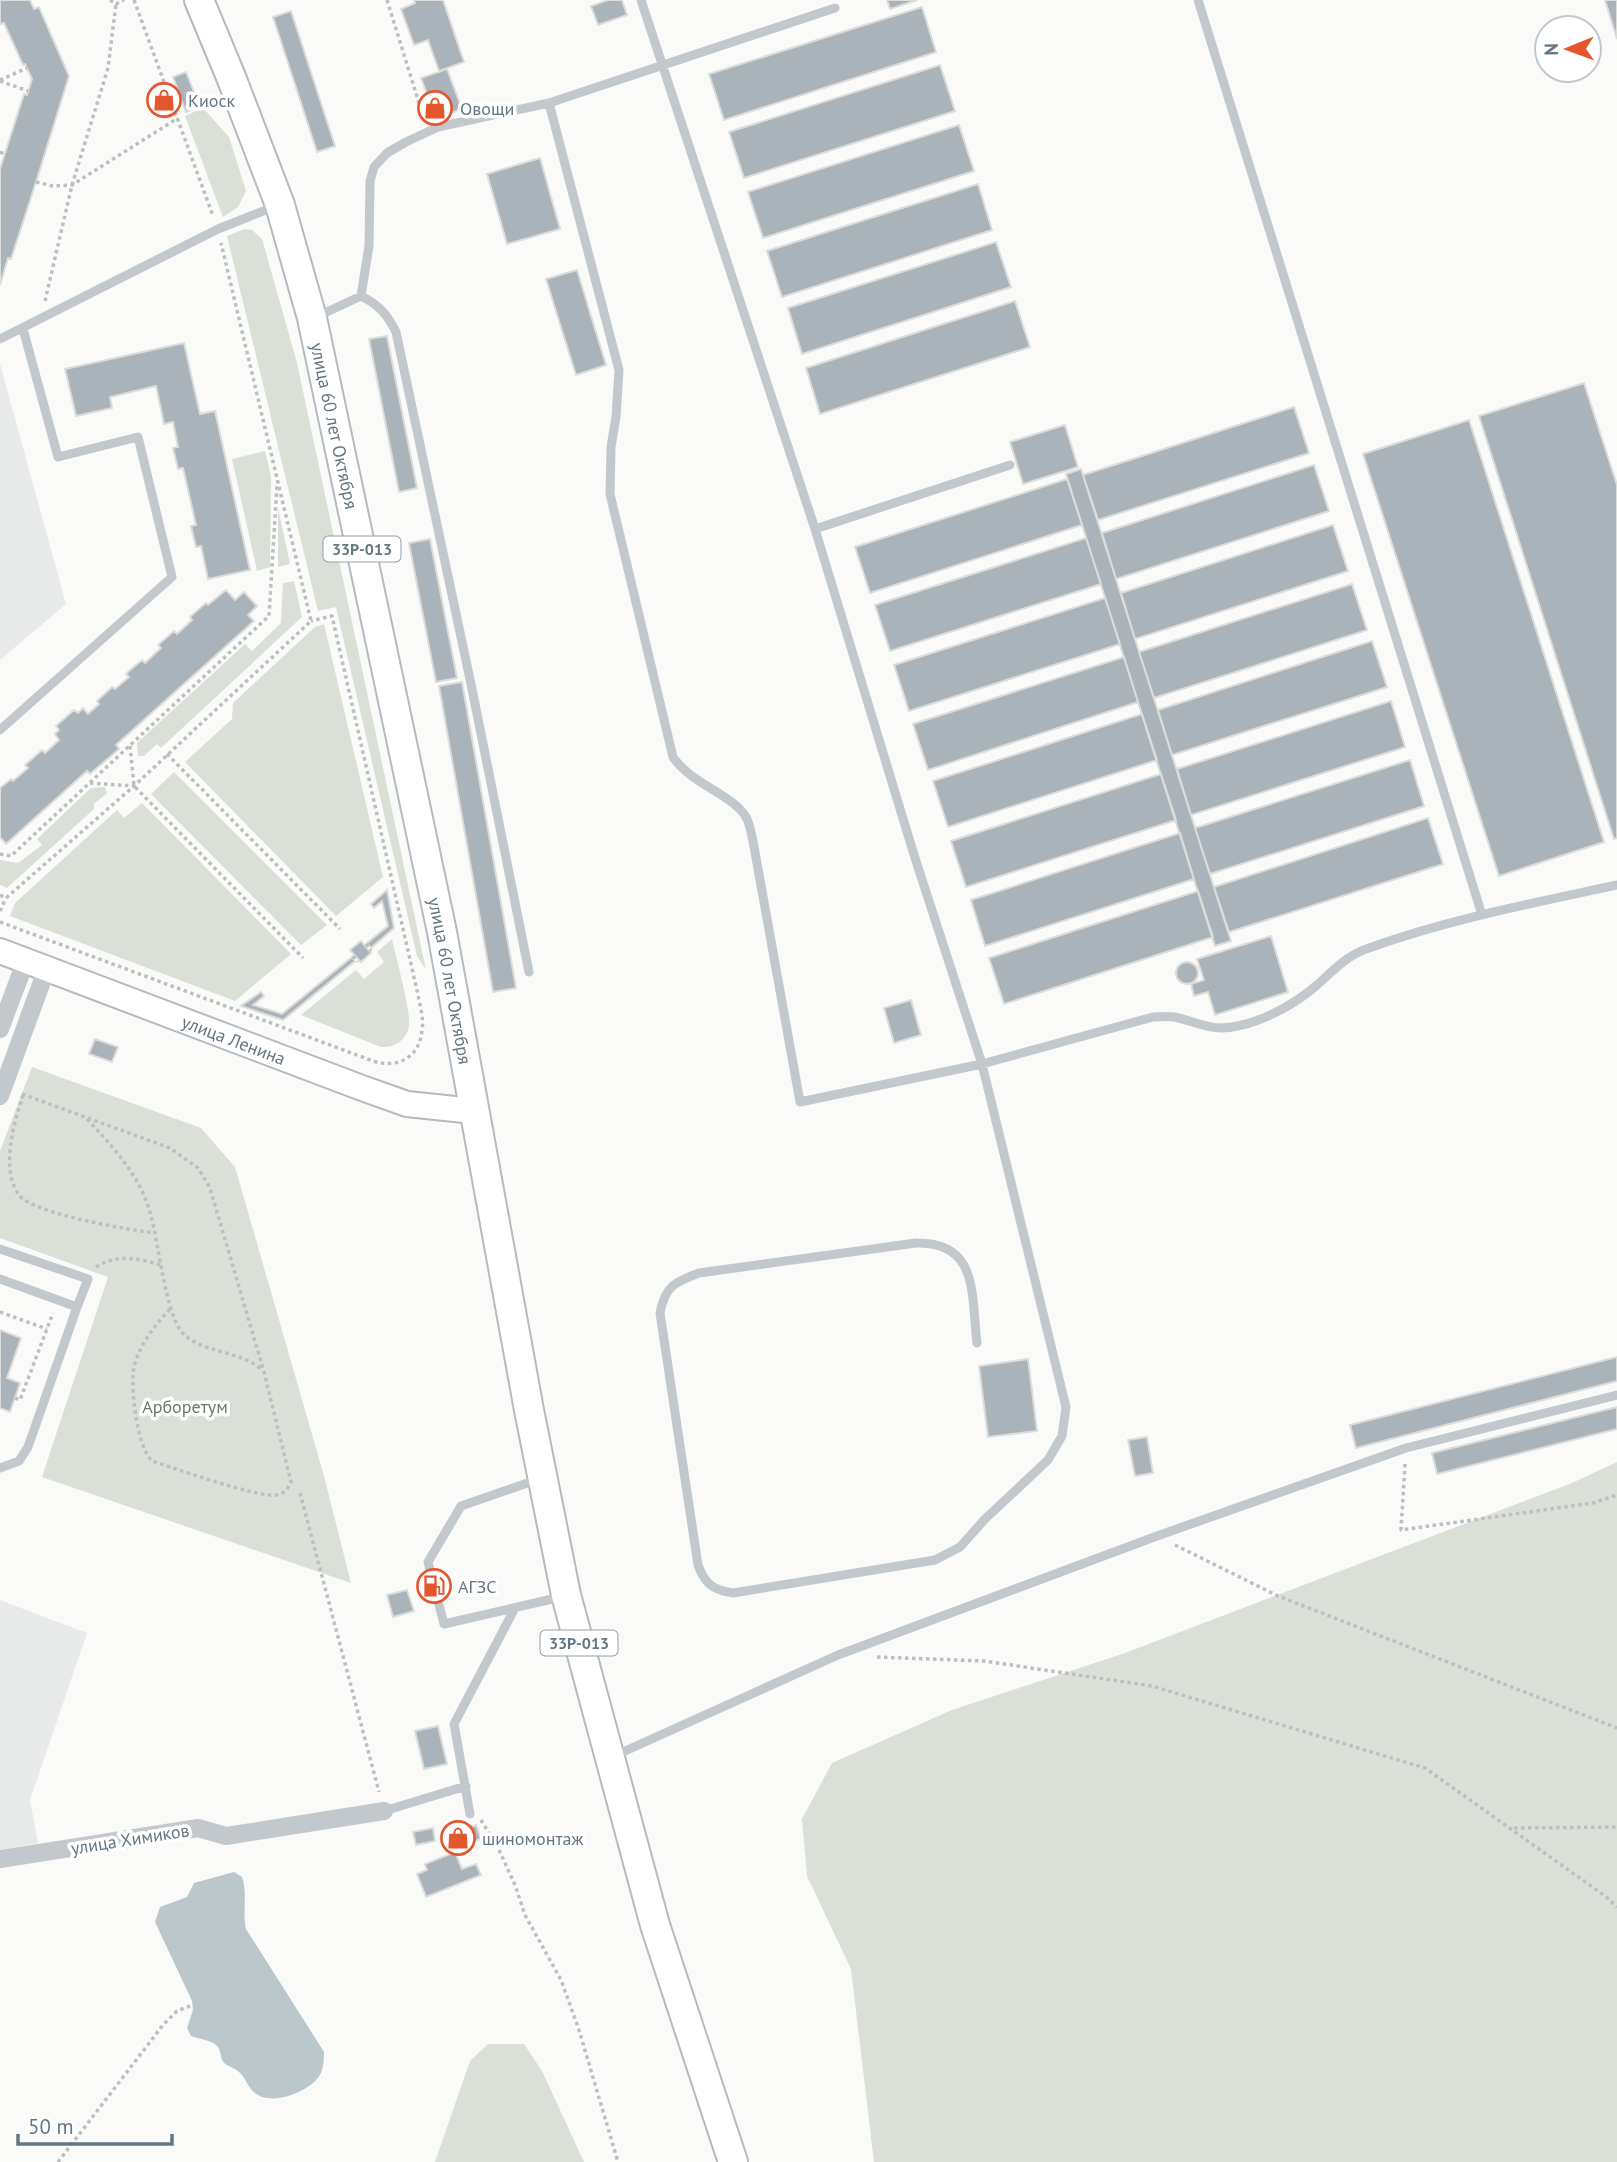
<svg xmlns="http://www.w3.org/2000/svg" width="1617" height="2162" font-family="'PT Sans',sans-serif">
	<style>
		.built { fill: #e8e9e9 }
		.green { fill: #dadfd7 }
		.water { fill: #bbc7cb }
		.building { fill: #aab3b9; stroke: #dcdcda; stroke-width: 2 }
		.lines { fill: none; stroke-linecap: round; stroke-linejoin: round }
		.secondary-casing { stroke: #b3babf; stroke-width: 28 }
		.primary-casing { stroke: #b5babe; stroke-width: 32 }
		.path { stroke: #bbbfc2; stroke-width: 3.5; stroke-dasharray: 3.5 3.5; stroke-linecap: butt }
		.service { stroke: #c3c8cc; stroke-width: 9 }
		.minor { stroke: #c3c8cc; stroke-width: 18 }
		.secondary { stroke: #fff; stroke-width: 24 }
		.primary { stroke: #fff; stroke-width: 28 }
		.labels { text-anchor: middle; dominant-baseline: central; stroke-width: 7; stroke-linejoin: round; paint-order: stroke }
		.shield { fill: #fff; stroke: #939fa8; stroke-width: 2 }
		.shield-label { font-size: 16px; font-weight: bold; fill: #657683 }
		.poi-label { font-size: 18px; fill: #657683; stroke: #fff; text-anchor: start }
		.street-label { font-size: 18px; fill: #657683; stroke: #fff }
		.park-label { font-size: 18px; fill: #687a64; stroke: #fff }
	</style>
	<rect width="100%" height="100%" fill="#fafaf8"/>
	<path class="built" d="M0,364L66,604L0,660Z
		M0,1600L87,1633L30,1800L38,1843L0,1850Z"/>
	<path class="green" d="M203,108L229,137L246,191L238,207L223,217L185,116Z
		M245,229L252,230L262,239L297,363L426,970L417,956L336,607L318,611L227,236Z
		M265,451L271,476L270,567L257,571L232,459Z
		M278,508L290,564L278,567Z
		M294,581L302,617L161,748L157,744L144,756H138L137,743L245,644L252,651L281,623L283,583Z
		M324,624L383,877L336,916L185,762L232,719L233,703L315,627Z
		M174,772L327,925L301,945L151,794Z
		M105,787L107,793L94,804V809L7,888L0,885V860L18,863L42,845L37,839L91,788Z
		M142,803L291,954L235,1001L10,916L15,903L117,810L124,818Z
		M392,939C396,958 411,1011 409,1026C407,1040 394,1048 381,1047L301,1015L356,970L364,979L384,962L377,952Z
		M32,1067L201,1128L235,1167L324,1476L351,1583L42,1477L108,1277L0,1238V1151Z
		M1617,1462V2162H874L851,1969L807,1876L802,1819L832,1763L952,1710L1125,1653L1572,1483Z
		M488,2044H524L542,2071L584,2162H435L470,2061Z"/>
	<path class="water" d="M234,1872L242,1877C248,1894 242,1911 246,1929L324,2052C324,2070 321,2079 306,2088C293,2096 269,2104 255,2093C248,2088 246,2078 239,2072C234,2067 226,2067 222,2060C220,2054 221,2049 216,2045C211,2040 198,2039 191,2036L187,2028L193,2010L192,2001L155,1922L160,1907L187,1897L194,1883Z"/>
	<path class="building" d="M0,0H30L34,9L39,7L69,76L36,182L11,259L8,258L0,285V169L24,94L27,95L32,79L25,64L23,65L4,23L0,24Z
		M414,0H443L464,62L439,71L428,40L414,45L401,9L415,3Z
		M608,0H622L627,15L598,25L591,6Z
		M887,0H917L890,9Z
		M1605,0H1617V39Z
		M922,7L936,52L724,120L709,74Z
		M291,11L335,146L317,152L273,17Z
		M940,65L955,111L744,178L729,132Z
		M447,69L462,109L436,119L421,78Z
		M186,72L200,107L186,112L173,77Z
		M161,82L174,116L165,118L154,85Z
		M959,125L974,171L763,238L748,192Z
		M540,158L560,229L507,244L487,174Z
		M978,184L992,230L782,297L767,251Z
		M996,242L1011,287L802,354L788,308Z
		M577,270L606,365L576,375L546,279Z
		M1015,301L1030,347L820,414L806,368Z
		M387,336L417,488L399,492L369,339Z
		M184,343L200,414L215,411L250,570L208,579L201,546L196,547L191,526L196,525L183,468L178,469L173,448L178,447L173,422L164,424L156,386L110,397L112,408L76,416L65,369Z
		M1584,383L1617,485V838L1614,839L1479,416Z
		M1294,407L1309,453L1098,520L1083,475Z
		M1469,420L1604,842L1499,876L1363,454Z
		M1065,425L1078,467L1023,484L1010,442Z
		M1314,465L1329,511L1116,579L1102,533Z
		M1081,469L1231,941L1215,946L1066,474Z
		M1067,479L1082,525L870,593L855,547Z
		M1333,525L1348,571L1135,639L1121,593Z
		M1086,538L1101,584L890,651L875,605Z
		M430,539L457,678L436,682L409,543Z
		M1352,584L1367,630L1154,698L1139,652Z
		M226,590L235,600L244,592L257,606L248,615L254,621L116,745L119,749L90,774L87,771L6,844L0,837V788L11,779L13,781L28,768L25,765L42,750L45,753L59,740L55,734L59,730L56,726L74,710L78,713L83,708L88,714L99,704L97,701L110,689L112,687L115,689L129,677L126,674L128,672L142,660L145,663L161,648L158,645L174,631L177,634L192,620L190,617L192,615L206,603L208,605Z
		M1105,598L1120,644L909,711L894,665Z
		M1372,641L1387,687L1172,755L1158,710Z
		M1124,657L1138,702L928,770L913,724Z
		M462,682L516,988L493,992L439,686Z
		M1391,701L1405,747L1191,815L1177,769Z
		M1142,714L1157,760L948,827L933,781Z
		M1410,760L1424,806L1210,874L1195,828Z
		M1161,774L1176,820L966,887L951,841Z
		M1428,818L1443,864L1229,932L1214,887Z
		M1180,833L1194,879L985,946L971,900Z
		M387,890L394,928L371,948L367,943L388,926L382,901L374,908L371,904Z
		M1198,891L1213,937L1004,1004L989,958Z
		M1271,936L1288,992L1215,1015L1208,992L1194,996L1191,984L1204,980L1197,959Z
		M361,941L371,953L361,962L350,950Z
		M352,957L355,961L283,1020L241,1006L261,992L264,996L253,1005L282,1014Z
		M1176 973a11 11 0 1 1 22 0a11 11 0 1 1-22 0Z
		M911,1000L921,1035L894,1043L884,1008Z
		M95,1039L118,1047L112,1062L89,1054Z
		M0,1330L21,1338L7,1378L20,1383L10,1412L0,1408Z
		M1617,1357V1381L1356,1448L1350,1425Z
		M1028,1359L1037,1431L988,1437L979,1366Z
		M1617,1407V1429L1437,1474L1432,1453Z
		M1147,1437L1153,1473L1135,1476L1128,1440Z
		M407,1590L414,1611L393,1617L387,1595Z
		M438,1726L447,1764L424,1769L415,1731Z
		M476,1825L481,1839L446,1851L441,1837Z
		M433,1828L435,1841L416,1845L413,1832Z
		M455,1852L462,1869L476,1864L481,1875L426,1897L417,1874L427,1870L425,1864Z"/>
	<g class="lines">
		<g class="secondary-casing">
			<g id="secondary">
				<path id="s1" d="M0,951L362,1088L407,1104L474,1111"/>
			</g>
		</g>
		<g class="primary-casing">
			<g id="primary">
				<path id="s2" d="M199,0L231,77L280,205L312,318L442,932L529,1410L566,1595L655,1925L733,2162"/>
			</g>
		</g>
		<path class="path" d="M110,0L116,4L124,0
			M134,0L213,216
			M387,0L424,119
			M0,80L27,68
			M0,81L28,91
			M0,152L5,154
			M36,182L53,186L72,185L178,118
			M45,301L72,185L108,68L116,4
			M130,746L134,786L303,958
			M167,754L340,929
			M90,783L134,786
			M0,854L11,856L269,616L277,485
			M0,895L6,898L134,786L311,621L221,243
			M0,911L6,898
			M0,922L373,1061C398,1069 420,1057 422,1030C424,1018 420,1006 418,995L332,616L311,621
			M366,944L371,951
			M353,956L358,962
			M22,1094L170,1148L198,1168L210,1188L264,1372L291,1482C288,1489 284,1494 276,1495C258,1498 174,1468 152,1461C137,1447 130,1387 134,1367C139,1345 156,1324 171,1308
			M23,1095C14,1123 0,1169 19,1195C33,1214 130,1230 155,1233
			M87,1119C115,1149 141,1177 151,1216C159,1245 165,1309 181,1331C198,1353 241,1350 262,1370
			M96,1267C117,1253 139,1259 161,1265
			M0,1312L47,1329
			M15,1398L20,1400L53,1313
			M1405,1464L1401,1530L1593,1503L1617,1495
			M300,1493L379,1792
			M1175,1545L1278,1596L1617,1728
			M877,1657L984,1661L1152,1686L1425,1768L1605,1896L1617,1907
			M481,1820L499,1850L515,1885L525,1915L561,1980L579,2030L618,2162
			M1514,1828L1617,1827
			M58,2162L163,2025L177,2011L190,2006"/>
		<path class="service" d="M641,0L815,529L915,858L982,1064L1066,1407L1062,1436L1048,1460L985,1519L960,1547L935,1560L733,1593C713,1590 705,1584 698,1565L660,1313C665,1286 675,1282 699,1273L916,1243C979,1242 971,1294 977,1343
			M1198,0L1482,915
			M549,103L619,370L616,417L611,447L610,494L673,757C692,785 735,795 747,819C750,825 751,833 753,841L800,1102L982,1064L1153,1017C1160,1017 1167,1016 1174,1017C1190,1020 1205,1028 1221,1028C1254,1027 1293,1006 1317,985C1334,970 1347,955 1369,948C1449,919 1534,903 1617,885
			M361,296L369,246L370,181L374,167L387,153L406,142L438,127L549,103L835,8
			M314,318L361,296C379,305 387,314 396,332L471,684L529,972
			M0,339L218,229L276,206
			M815,529L1010,465
			M0,730L172,577L138,437L58,457L23,329
			M0,1249L88,1279L77,1307
			M0,1279L77,1307L28,1447L19,1461L0,1468
			M539,1479L461,1506L428,1562L444,1624L561,1597
			M614,1756L838,1655L1157,1536L1406,1448L1617,1395
			M384,1811L466,1786
			M470,1814L454,1724L515,1608"/>
		<path class="minor" d="M0,1029L26,960
			M0,1096L47,968
			M0,1859L198,1828L226,1836L384,1811"/>
		<use href="#secondary" class="secondary"/>
		<use href="#primary" class="primary"/>
	</g>
	<defs>
		<g id="shop-ring" transform="scale(1.75)"><circle r="9.5" fill="#fff" stroke="#e4572e" stroke-width="1.5"/><path d="M-5-2.5h2.3a2.7 3.5 0 0 1 5.4 0H5L5.5 6h-11ZM-1.5-2.5h3a1.5 2.3 0 0 0-3 0Z" fill="#e4572e"/></g>
		<g id="fuel-ring" transform="scale(1.75)"><circle r="9.5" fill="#fff" stroke="#e4572e" stroke-width="1.5"/><path d="M-5.5-6h7V0h2V4h1.3V-2.5L3-4.5l.8-.8L6-3V5H2.5V1h-1V6h-7ZM-4.2-4.7v3.2H.2V-4.7Z" fill="#e4572e"/></g>
	</defs>
	<g fill-rule="evenodd">
		<use href="#shop-ring" x="164" y="100"/>
		<use href="#shop-ring" x="435" y="108"/>
		<use href="#fuel-ring" x="434" y="1586"/>
		<use href="#shop-ring" x="458" y="1838"/>
	</g>
	<g class="labels">
		<g class="shield">
			<rect x="323.5" y="536.5" width="77" height="25" rx="5"/>
			<rect x="540.5" y="1630.5" width="77" height="25" rx="5"/>
		</g>
		<g class="shield-label">
			<text x="362" y="549">33Р-013</text>
			<text x="579" y="1643">33Р-013</text>
		</g>
		<g class="poi-label">
			<text x="188" y="100">Киоск</text>
			<text x="460" y="108">Овощи</text>
			<text x="458" y="1586">АГЗС</text>
			<text x="482" y="1838">шиномонтаж</text>
		</g>
		<g class="street-label">
			<text stroke="none"><textPath href="#s2" startOffset="448">улица 60 лет Октября</textPath></text>
			<text stroke="none"><textPath href="#s2" startOffset="1015">улица 60 лет Октября</textPath></text>
			<text stroke="none"><textPath href="#s1" startOffset="250">улица Ленина</textPath></text>
			<text transform="translate(130 1839) rotate(-9)">улица Химиков</text>
		</g>
		<g class="park-label">
			<text x="185" y="1406">Арборетум</text>
		</g>
	</g>
	<g transform="translate(1568 49) rotate(269)"><circle r="33" fill="#ffffff" stroke="#c1c8cd" stroke-width="2"/>
	<path d="M0-5L12 26L0 18L-12 26Z" fill="#e4572e"/>
	<text y="-10" font-size="19" font-weight="bold" text-anchor="middle" fill="#657683">N</text>
	</g>
	<path d="M18 2134v10h154v-10" fill="none" stroke="#657683" stroke-width="3.5"/>
	<text x="28" y="2134" font-size="21" fill="#657683" stroke="#ffffff" stroke-width="5" paint-order="stroke">50 m</text>
</svg>
